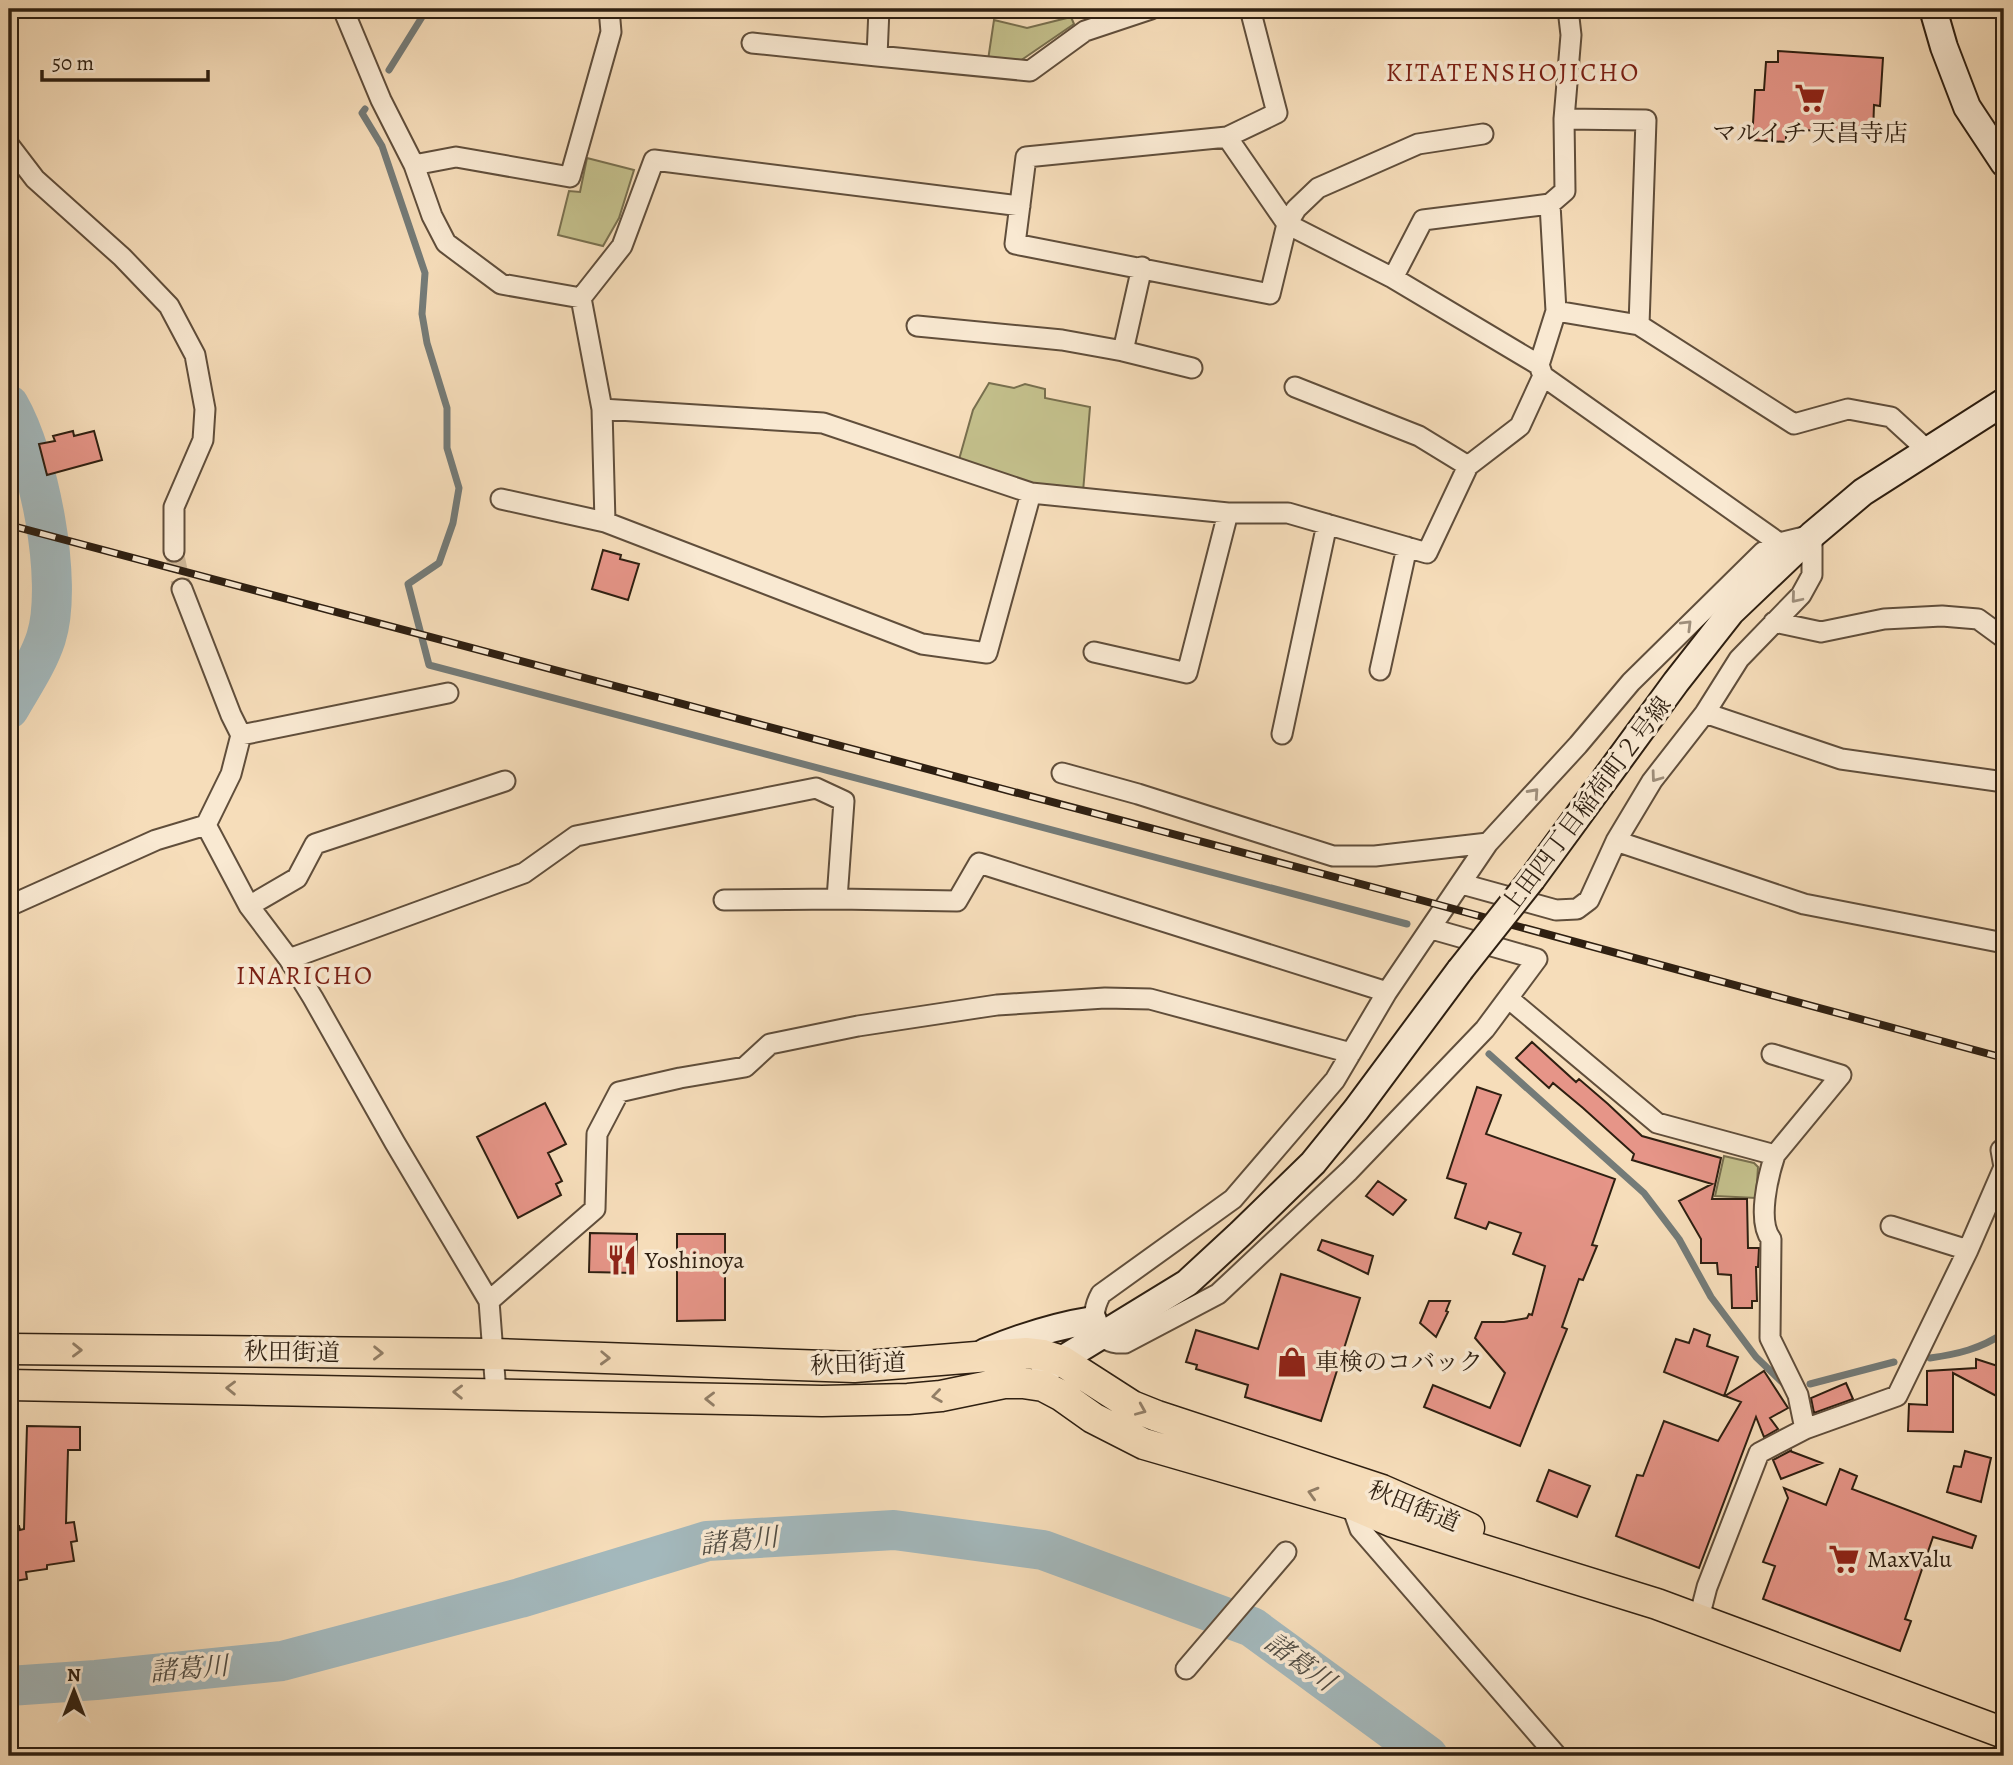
<svg xmlns="http://www.w3.org/2000/svg" width="2013" height="1765" font-family="Alegreya,'Noto Serif JP',serif">
	<style>
		.green { fill: #c3bf8b; stroke: #786f4e; stroke-width: 2 }
		.lines { fill: none; stroke-linecap: round; stroke-linejoin: round }
		.stream { stroke: #747b78; stroke-width: 7 }
		.river { stroke: #a3b8bc; stroke-width: 40 }
		.building { fill: #e69588; stroke: #2e1f11; stroke-width: 2 }
		.street-tunnel { stroke: #ceb798; stroke-width: 19; stroke-dasharray: 19 10; stroke-linecap: butt }
		.street-casing { stroke: #604e3b; stroke-width: 23 }
		.secondary-casing { stroke: #2e1f11; stroke-width: 30 }
		.primary-casing { stroke: #2e1f11; stroke-width: 33 }
		.street { stroke: #f9e9d2; stroke-width: 19 }
		.secondary { stroke: #f9e9d2; stroke-width: 26 }
		.primary { stroke: #f6ddba; stroke-width: 30 }
		.rail-casing { stroke: #2e1f11; stroke-width: 8 }
		.rail { stroke: #f9e9d2; stroke-width: 5; stroke-dasharray: 16; stroke-linecap: butt }
		.secondary-bridge-casing { stroke: #2e1f11; stroke-width: 30; stroke-linecap: butt }
		.secondary-bridge { stroke: #f9e9d2; stroke-width: 26 }
		.oneway { stroke: #9e8e7b }
		.oneway2 { stroke: #927e66 }
		.labels { text-anchor: middle; dominant-baseline: central; stroke-width: 7; stroke-linejoin: round; paint-order: stroke }
		.poi-label { font-size: 24px; fill: #2e1f11; stroke: #f9e9d2; text-anchor: start }
		.street-label { font-size: 24px; fill: #2e1f11; stroke: #f9e9d2 }
		.neighbourhood-label { font-size: 26px; letter-spacing: 2px; fill: #7a1f14; stroke: #f9e9d2 }
		.water-label { font-size: 26px; font-style: italic; fill: #514d44; stroke: #f9e9d2 }
	</style>
	<rect width="100%" height="100%" fill="#f6ddba"/>
	<filter id="stains"><feTurbulence type="fractalNoise" baseFrequency=".00286" numOctaves="4"/><feColorMatrix values="0 0 0 0 .2 0 0 0 0 .09 0 0 0 0 .02 0 0 0 .5 -.17"/></filter>
	<radialGradient id="worn" r=".72"><stop offset=".6" stop-color="#630" stop-opacity="0"/><stop offset="1" stop-color="#630" stop-opacity=".3"/></radialGradient>
	<path class="green" d="M1071,17L1074,24L1017,63L988,60L994,20L1027,28Z
		M587,158L634,170L619,218L603,246L558,235L569,191L580,192Z
		M989,383L1014,388L1025,384L1045,389V398L1090,407L1083,492L1032,489L958,463L973,410Z
		M1724,1156L1754,1163L1758,1167L1756,1198L1715,1196Z"/>
	<g class="lines">
		<path class="stream" d="M389,70L427,9
			M365,109L362,113L382,146L425,273L422,314L427,343L447,408V448L459,488L453,523L439,563L408,584L429,665L1407,924
			M1489,1054L1644,1193L1679,1239L1711,1297L1756,1357L1784,1384
			M1930,1358C1958,1354 1980,1349 2004,1333
			M1810,1384L1894,1362"/>
		<path class="river" d="M9,405C38,455 64,581 46,638C38,663 22,686 9,709
			M9,1686L96,1680L282,1661L520,1598L707,1541L894,1530L1043,1550L1252,1627L1428,1756"/>
	</g>
	<path class="building" d="M1778,51L1883,58L1880,106L1874,105L1873,134L1786,129V142L1752,140L1755,90H1764L1766,62H1778Z
		M73,431L74,436L94,431L102,460L47,475L39,444L55,441L53,436Z
		M603,550L621,555L620,559L639,564L628,600L592,589Z
		M1532,1042L1576,1082L1579,1079L1608,1104L1642,1136L1721,1158L1712,1199H1747L1748,1248H1759L1758,1267H1756L1757,1301H1752V1308H1732L1731,1275L1718,1274L1717,1263H1701V1239L1679,1201L1712,1184L1632,1160L1634,1154L1583,1108L1553,1083L1549,1088L1516,1058Z
		M1477,1087L1501,1095L1486,1134L1615,1179L1592,1245L1597,1246L1583,1280L1579,1279L1562,1327L1567,1329L1520,1446L1424,1407L1433,1385L1490,1408L1505,1373L1475,1338L1482,1322H1504L1527,1318L1529,1314L1532,1315L1545,1266L1513,1254L1521,1233L1489,1222L1486,1229L1455,1218L1466,1184L1447,1178Z
		M545,1103L566,1144L548,1153L562,1181L556,1184L561,1195L518,1218L477,1137Z
		M1378,1181L1406,1200L1393,1215L1366,1196Z
		M590,1233L637,1234L636,1273L589,1272Z
		M677,1234H725V1320L677,1321Z
		M1322,1240L1373,1256L1368,1274L1318,1250Z
		M1281,1274L1360,1298L1321,1421L1245,1397L1248,1385L1196,1369L1197,1365L1186,1362L1196,1330L1258,1349Z
		M1429,1301H1450L1446,1311L1448,1312L1436,1337L1420,1323Z
		M1694,1329L1710,1335L1707,1346L1738,1357L1724,1396L1664,1372L1676,1339L1689,1343Z
		M1976,1359L2004,1368V1400L1953,1373V1432L1908,1431L1909,1404L1927,1405V1371L1976,1368Z
		M1764,1371L1788,1408L1770,1418L1778,1429L1764,1437L1756,1417L1699,1568L1616,1536L1637,1475L1643,1476L1664,1421L1718,1441L1741,1402L1725,1396Z
		M1846,1383L1853,1399L1814,1413L1811,1398Z
		M27,1426L80,1427V1450H68L66,1523L74,1522L77,1541L71,1542L74,1561L47,1565V1569L26,1572L27,1579L9,1582V1527L19,1526L20,1530L24,1529Z
		M1792,1450L1790,1451L1822,1463L1781,1479L1773,1460Z
		M1965,1451L1991,1458L1981,1502L1947,1492L1954,1466L1961,1467Z
		M1840,1469L1857,1476L1852,1489L1976,1536L1972,1548L1933,1537L1905,1619L1911,1621L1900,1651L1763,1599L1775,1566L1763,1562L1788,1498L1784,1488L1826,1505Z
		M1549,1470L1590,1486L1577,1517L1537,1501Z"/>
	<g class="lines">
		<path class="street-tunnel" d="M174,551L182,589"/>
		<g class="street-casing">
			<path id="street" d="M343,9L381,100L414,165L432,216L446,243L501,284L581,298L602,409L605,522L922,644L987,653L1031,493L1228,513H1288L1427,553L1468,466L1520,426L1543,376L1539,365L1556,311L1550,204L1565,191L1564,119L1571,35L1568,9
				M1250,9L1277,113L1227,137L1026,157L1015,244L1270,294L1287,224L1296,209L1318,188L1418,144L1483,134
				M752,43L877,56L879,9
				M877,56L1030,71L1085,31L1151,9
				M1564,119L1646,120L1639,325
				M1227,137L1287,224L1393,278L1539,365
				M9,145L35,179L122,257L169,306L195,355L205,409L203,440L174,507V551
				M414,165L456,157L570,177L611,32L609,9
				M1393,278L1423,220L1550,204
				M581,298L622,246L654,160L1020,206
				M1556,311L1639,325L1794,424L1848,409L1891,417L1927,450
				M917,326L1062,340L1123,351L1142,267
				M1123,351L1192,368
				M1543,376L1779,543
				M1295,387L1419,436L1468,466
				M602,409L823,423L1031,493
				M501,499L605,522
				M1774,622L1821,632L1884,619L1942,616L1978,619L2004,638
				M1094,652L1187,673L1228,513
				M1380,670L1407,547
				M1705,713L1841,759L2004,782
				M1282,734L1327,524
				M241,735L448,693
				M1062,773L1138,794L1333,856H1375L1488,843
				M206,825L249,906L289,959L313,998L395,1143L489,1301L496,1393
				M1616,841L1804,904L2004,943
				M724,900L837,899
				M9,906L156,840L206,825L231,774L241,735L231,715L182,589
				M249,906L297,878L315,844L505,781
				M1432,929L1537,959L1485,1029L1349,1171L1218,1294L1125,1343C1094,1345 1088,1317 1101,1294L1233,1199L1335,1080L1387,992L1488,843L1578,745L1631,682L1763,552L1779,543L1812,535V575L1801,595L1739,659L1705,713L1652,781L1616,841L1589,900L1577,909L1556,910L1462,884
				M289,959L524,873L576,836L816,788L844,801L837,899L957,901L979,863L1387,992
				M1508,998L1657,1123L1775,1155L1841,1075L1772,1054
				M1775,1155C1768,1176 1757,1221 1771,1239L1770,1338L1798,1395L1805,1429L1897,1396L1968,1250L1891,1226
				M1968,1250L2004,1167L2001,1150
				M489,1301L595,1209L597,1134L619,1092L680,1078L745,1067L770,1044L858,1026L997,1005L1105,998L1150,999L1351,1053
				M1351,1504L1360,1529L1557,1756
				M1699,1618L1707,1587L1759,1453L1805,1429
				M1186,1669L1286,1552"/>
		</g>
		<g class="secondary-casing">
			<path id="secondary" d="M1933,9L1944,47L1967,107L2004,163
				M1532,879L1676,682L1731,612L1812,535L1863,492L2004,402
				M985,1352C1021,1337 1055,1326 1093,1320
				M1045,1370L1187,1283L1240,1234L1313,1163L1356,1110L1460,970"/>
		</g>
		<g class="primary-casing">
			<path id="primary" d="M9,1349L493,1354L854,1367L1026,1353L1043,1355L1062,1361L1132,1406L1157,1416L1382,1490L1469,1528
				M9,1385L822,1401L908,1399L941,1396L1004,1383H1023L1043,1386L1062,1396L1093,1418L1144,1444L1351,1504L1393,1522L1657,1604L2004,1733"/>
		</g>
		<use href="#street" class="street"/>
		<use href="#secondary" class="secondary"/>
		<use href="#primary" class="primary"/>
		<g class="rail-casing">
			<path id="rail" d="M9,525L1417,899L2004,1058"/>
		</g>
		<use href="#rail" class="rail"/>
		<g class="secondary-bridge-casing">
			<path id="secondary-bridge" d="M1460,970L1532,879"/>
		</g>
		<use href="#secondary-bridge" class="secondary-bridge"/>
	</g>
	<defs><path id="oneway-chevron" d="M-2-3.5L2.5 0L-2 3.5" fill="none" stroke-width="1.6" stroke-linecap="round" stroke-linejoin="round" transform="scale(1.75)"/></defs>
	<g class="oneway">
		<use href="#oneway-chevron" transform="translate(1796 598) rotate(130)"/>
		<use href="#oneway-chevron" transform="translate(1687 625) rotate(-45)"/>
		<use href="#oneway-chevron" transform="translate(1656 777) rotate(126)"/>
		<use href="#oneway-chevron" transform="translate(1534 793) rotate(-48)"/>
	</g>
	<g class="oneway2">
		<use href="#oneway-chevron" transform="translate(77 1350) rotate(1)"/>
		<use href="#oneway-chevron" transform="translate(378 1353) rotate(1)"/>
		<use href="#oneway-chevron" transform="translate(605 1358) rotate(2)"/>
		<use href="#oneway-chevron" transform="translate(231 1388) rotate(-179)"/>
		<use href="#oneway-chevron" transform="translate(458 1392) rotate(-179)"/>
		<use href="#oneway-chevron" transform="translate(937 1396) rotate(172)"/>
		<use href="#oneway-chevron" transform="translate(710 1399) rotate(-179)"/>
		<use href="#oneway-chevron" transform="translate(1141 1410) rotate(23)"/>
		<use href="#oneway-chevron" transform="translate(1313 1493) rotate(-164)"/>
	</g>
	<defs>
		<g id="supermarket-bare" transform="scale(2.415)"><path d="M-6-5.5h2.5l.6 2H6L4.5 2H-2.5L-4.4-4H-6ZM-1.5 3.2a1.3 1.3 0 1 0 .1 0ZM3 3.2a1.3 1.3 0 1 0 .1 0Z" fill="#8f2418" stroke="#f9e9d2" stroke-width="2.5" paint-order="stroke"/></g>
		<g id="restaurant-bare" transform="scale(2.415)"><path d="M-5-6h1v4h1v-4h1v4h1v-4h1v5L-1.5 .5V6h-2V.5L-5-1ZM5-6V6H3V1.5H1.5Q1.5-4 5-6Z" fill="#8f2418" stroke="#f9e9d2" stroke-width="2.5" paint-order="stroke"/></g>
		<g id="shop-bare" transform="scale(2.415)"><path d="M-5-2.5h2.3a2.7 3.5 0 0 1 5.4 0H5L5.5 6h-11ZM-1.5-2.5h3a1.5 2.3 0 0 0-3 0Z" fill="#8f2418" stroke="#f9e9d2" stroke-width="2.5" paint-order="stroke"/></g>
	</defs>
	<g fill-rule="evenodd">
		<use href="#supermarket-bare" x="1810" y="98"/>
		<use href="#restaurant-bare" x="622" y="1260"/>
		<use href="#shop-bare" x="1292" y="1362"/>
		<use href="#supermarket-bare" x="1844" y="1559"/>
	</g>
	<g class="labels">
		<g class="poi-label">
			<text x="1810" y="133" text-anchor="middle">マルイチ 天昌寺店</text>
			<text x="645" y="1260">Yoshinoya</text>
			<text x="1315" y="1362">車検のコバック</text>
			<text x="1867" y="1559">MaxValu</text>
		</g>
		<g class="street-label">
			<text transform="translate(1586 805) rotate(-53)">上田四丁目稲荷町２号線</text>
			<text transform="translate(292 1352) rotate(1)">秋田街道</text>
			<text transform="translate(858 1364) rotate(-2)">秋田街道</text>
			<text transform="translate(1414 1506) rotate(22)">秋田街道</text>
		</g>
		<g class="neighbourhood-label">
			<text x="1513" y="72">KITATENSHOJICHO</text>
			<text x="305" y="975">INARICHO</text>
		</g>
		<g class="water-label">
			<text transform="translate(739 1541) rotate(-6)">諸葛川</text>
			<text transform="translate(1300 1662) rotate(36)">諸葛川</text>
			<text transform="translate(189 1669) rotate(-5)">諸葛川</text>
		</g>
	</g>
	<rect width="2013" height="1765" fill="none" stroke="#f6ddba" stroke-width="35"/>
	<rect x="10" y="10" width="1992" height="1744" fill="none" stroke="#2e1f11" stroke-width="3.5"/>
	<rect x="18" y="18" width="1978" height="1730" fill="none" stroke="#2e1f11" stroke-width="2"/>
	<g transform="translate(74 1691)" stroke="#f9e9d2" stroke-width="5" paint-order="stroke">
	<path d="M0-5L12 26L0 18L-12 26Z" fill="#2e1f11"/>
	<text y="-10" font-size="19" font-weight="bold" text-anchor="middle" fill="#2e1f11">N</text>
	</g>
	<path d="M42 70v10h166v-10" fill="none" stroke="#2e1f11" stroke-width="3.5"/>
	<text x="52" y="70" font-size="21" fill="#2e1f11" stroke="#f9e9d2" stroke-width="5" paint-order="stroke">50 m</text>
	<rect width="100%" height="100%" filter="url(#stains)"/>
	<rect width="100%" height="100%" fill="url(#worn)"/>
</svg>
